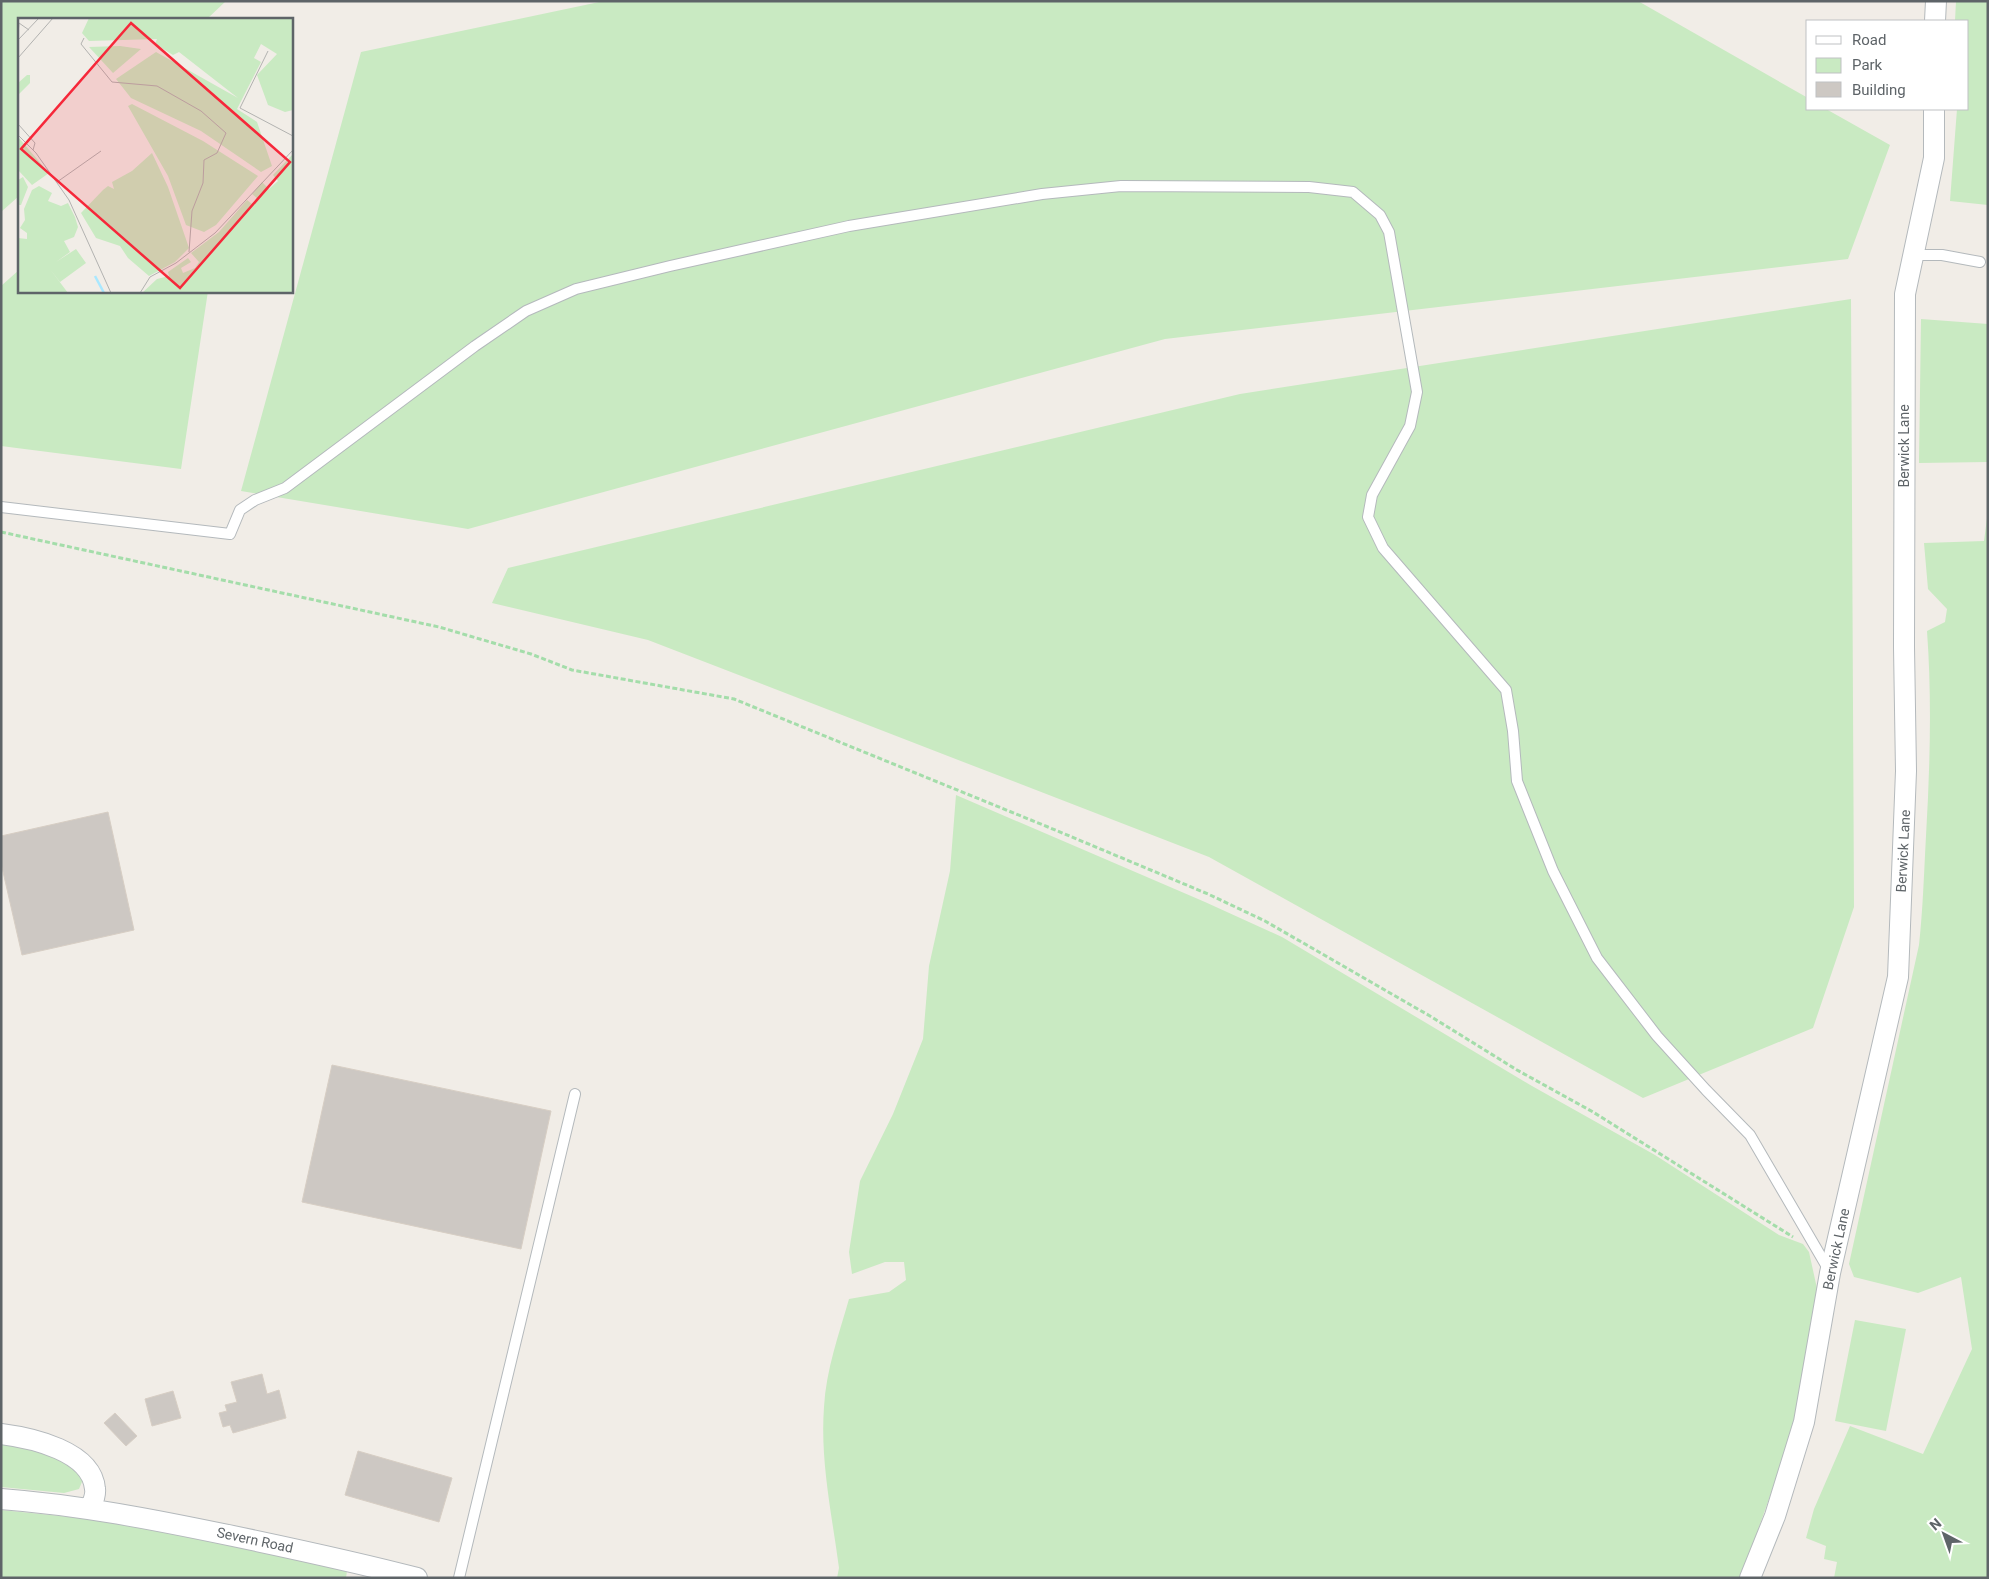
<svg xmlns="http://www.w3.org/2000/svg" width="1989" height="1579" font-family="Roboto,sans-serif">
	<style>
		.green { fill: #c9eac2 }
		.building { fill: #cdc8c3; stroke: #d7cec4 }
		.lines { fill: none; stroke-linecap: round; stroke-linejoin: round }
		.lane-casing { stroke: #b4b9bc; stroke-width: 12 }
		.street-casing { stroke: #b4b9bc; stroke-width: 22 }
		.path { stroke: #a4ddaa; stroke-width: 3; stroke-dasharray: 5 2.5; stroke-linecap: butt }
		.lane { stroke: #fff; stroke-width: 10 }
		.street { stroke: #fff; stroke-width: 20 }
		.labels { text-anchor: middle; dominant-baseline: central; stroke-width: 4; stroke-linejoin: round; paint-order: stroke }
		.street-label { font-size: 14px; fill: #5e6468; stroke: #fff }
		.inset-river { fill: none; stroke: #a9e8ff; stroke-width: 2.5 }
		.inset-road { fill: none; stroke: #b2b2b0; stroke-width: 1 }
		.view { fill: #f6283a; fill-opacity: 0.15; stroke: #f6283a; stroke-width: 2.5 }
		.inset-edge { fill: none; stroke: #5e6468; stroke-width: 2.5 }
	</style>
	<rect width="100%" height="100%" fill="#f1ede7"/>
	<path class="green" d="M1,1H226L207,19H19V196L1,212Z
		M604,1H1638L1808,98V109H1826L1890,145L1848,259L1165,339L468,529L241,491L361,52Z
		M1956,1H1988V205L1950,201L1957,109H1968V21H1955Z
		M19,270V291H208L181,469L1,446V286Z
		M1851,299L1854,907L1813,1028L1643,1098L1209,857L648,640L492,603L508,568L1240,394Z
		M1921,319L1988,324V462L1919,463Z
		M1988,511V1578H1834L1837,1562L1824,1559L1826,1546L1806,1538L1814,1509L1850,1426L1923,1454L1972,1349L1961,1277L1918,1293L1854,1277L1849,1264L1919,945C1923,909 1924,872 1926,836C1930,767 1932,699 1927,631L1945,622L1947,609L1928,589L1924,543L1984,541Z
		M956,795L1205,902L1282,937L1532,1086L1655,1155L1779,1235L1803,1244L1809,1252L1818,1293L1794,1428L1741,1578H837L839,1568C832,1515 820,1461 824,1407C826,1370 839,1334 849,1299L889,1292L906,1280L904,1262H885L852,1274L849,1252L860,1181L893,1114L923,1039L929,966L950,871Z
		M1855,1320L1906,1329L1886,1431L1835,1421Z
		M1,1440L54,1450L84,1477L79,1489L64,1493L1,1487Z
		M1,1510L111,1521L290,1556L347,1571L346,1578H1Z"/>
	<path class="building" d="M108,812L134,930L22,955L1,863V836Z
		M332,1065L551,1111L521,1249L302,1202Z
		M262,1374L267,1394L279,1390L286,1418L233,1433L230,1425L223,1427L219,1413L227,1411L225,1405L237,1402L231,1382Z
		M173,1391L181,1418L152,1426L145,1399Z
		M115,1413L137,1436L126,1446L104,1423Z
		M358,1451L452,1478L439,1522L345,1495Z"/>
	<g class="lines">
		<g class="lane-casing">
			<path id="lane" d="M1914,255H1942L1980,262
				M1,507L230,534L240,510L255,500L285,488L475,346L526,311L576,289L670,266L849,226L1042,194L1121,186L1309,187L1353,192L1380,215L1389,232L1417,392L1410,426L1372,495L1368,517L1383,548L1506,690L1513,731L1517,781L1553,871L1597,958L1657,1036L1706,1090L1750,1135L1830,1272
				M459,1578L575,1094"/>
		</g>
		<g class="street-casing">
			<path id="street" d="M1935,21L1936,1
				M1,1434C32,1438 92,1451 95,1489C96,1494 93,1502 91,1507
				M1,1499C80,1505 156,1520 233,1536C295,1549 356,1562 417,1578
				M1750,1578L1775,1516L1804,1422L1830,1273L1898,977L1906,771L1904,647L1905,294L1934,158V109"/>
		</g>
		<path class="path" d="M1,532L439,627L531,654L572,670L734,699L1048,827L1208,894L1265,921L1430,1016L1517,1070L1593,1112L1793,1237"/>
		<use href="#lane" class="lane"/>
		<use href="#street" class="street"/>
	</g>
	<g class="labels">
		<g class="street-label">
			<text transform="translate(1904 446) rotate(-90)">Berwick Lane</text>
			<text transform="translate(1903 851) rotate(-87)">Berwick Lane</text>
			<text transform="translate(1836 1249) rotate(-78)">Berwick Lane</text>
			<text transform="translate(255 1540) rotate(12)">Severn Road</text>
		</g>
	</g>
	<g transform="translate(18 18)">
		<rect width="275" height="275" fill="#f1ede7"/>
		<path d="M71,0H275V92L267,94L250,87L239,57L259,36L243,26L236,40L243,44L219,91L239,104L254,148L243,154L183,113L113,80L98,61L138,34L220,80L161,34L155,37L137,26L139,21L71,23L64,15ZM102,28L123,31L95,55L71,29ZM9,57H12V65L0,77V65ZM114,86L185,123L240,158L198,207L186,214L168,207L150,158L110,88ZM0,119L31,155L14,167L0,152ZM134,135L150,169L171,230L157,244L131,258L110,240L102,228L78,220L63,195L85,172L90,168L96,171L94,164L114,153ZM275,136V274L124,275L139,261L151,258L150,254L170,240L173,244L163,250L165,255L177,250L181,244L173,235L201,214L229,182L234,186L240,181L234,176L244,164L251,171L260,163L255,157ZM5,159L10,169L3,187H0V162ZM21,168L34,175L30,183L43,188L50,185L57,199L60,209L56,219L46,223L52,234L38,244L58,231L68,245L42,264L32,251L50,275H0V220L9,221V215L2,210L7,202L6,191L14,172Z" fill="#c9eac2"/>
		<path class="inset-river" d="M77,258L86,275"/>
		<path class="inset-road" d="M0,16L1,5L11,12M66,20L63,26L94,64L139,68L183,93L208,115L199,135L186,142L185,165L174,193L171,234M0,22L21,0M250,33L222,90L275,118M0,40L35,0M0,106L17,125L15,132M0,117L18,135L51,182L93,275M39,164L83,133M122,275L132,259L158,245L197,215L275,132"/>
		<path class="view" d="M113,5L272,144L162,270L3,131Z"/>
		<rect width="275" height="275" class="inset-edge"/>
	</g>
	<rect width="1989" height="1579" fill="none" stroke="#5e6468" stroke-width="5"/>
	<rect x="1806" y="20" width="162" height="90" fill="#ffffff" stroke="#bfc1c3"/>
	<rect x="1816" y="36" width="25" height="8" fill="#ffffff" stroke="#bfc1c3"/>
	<text x="1852" y="45" font-size="15" fill="#5e6468">Road</text>
	<rect x="1816" y="58" width="25" height="15" fill="#c9eac2" stroke="#bfc1c3"/>
	<text x="1852" y="70" font-size="15" fill="#5e6468">Park</text>
	<rect x="1816" y="82" width="25" height="15" fill="#cdc8c3" stroke="#bfc1c3"/>
	<text x="1852" y="95" font-size="15" fill="#5e6468">Building</text>
	<g transform="translate(1944 1534) rotate(319)" stroke="#ffffff" stroke-width="4" paint-order="stroke">
	<path d="M0-4L9 19L0 12L-9 19Z" fill="#5e6468"/>
	<text y="-8" font-size="14" font-weight="bold" text-anchor="middle" fill="#5e6468">N</text>
	</g>
</svg>
